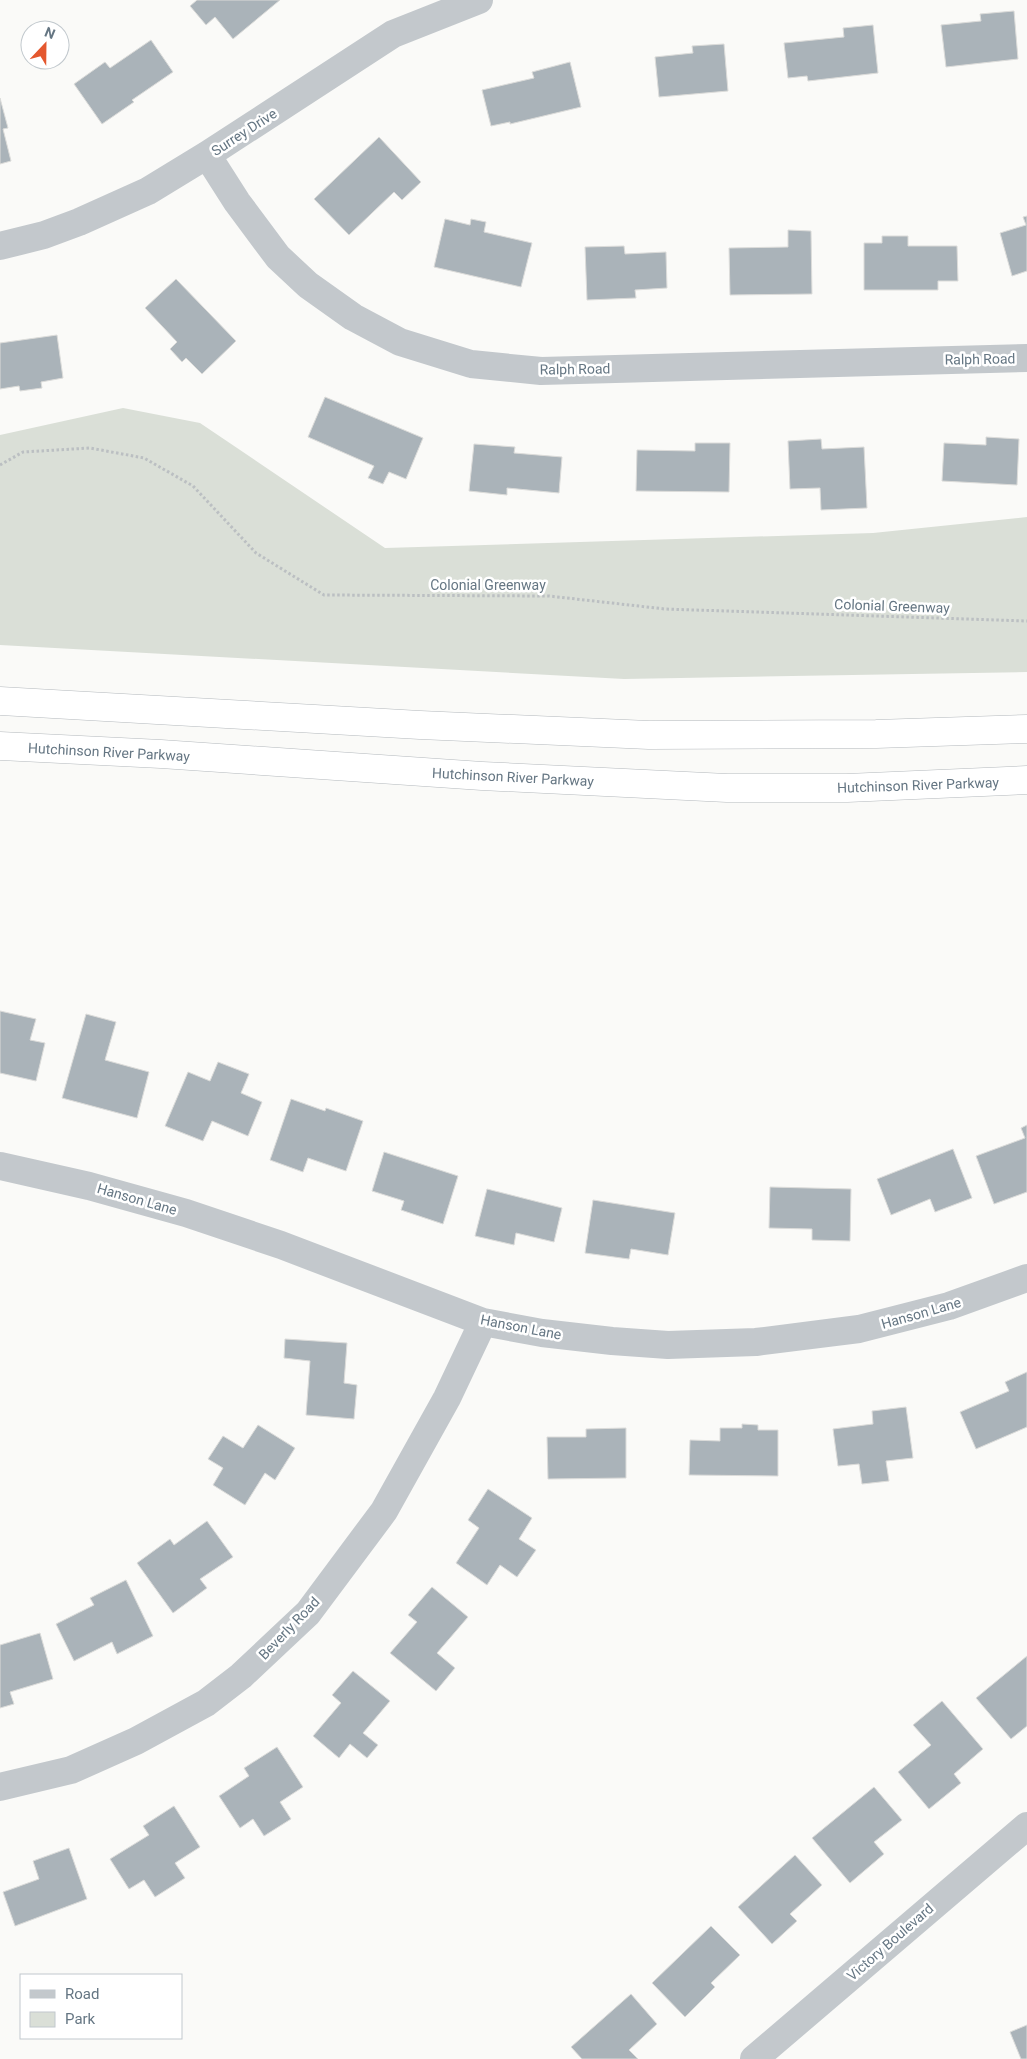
<svg xmlns="http://www.w3.org/2000/svg" width="1027" height="2059" font-family="Roboto,sans-serif">
	<style>
		.green { fill: #dadfd7 }
		.building { fill: #aab3b9; stroke: #dcdcda }
		.lines { fill: none; stroke-linecap: round; stroke-linejoin: round }
		.highway-casing { stroke: #b4b9bd; stroke-width: 29 }
		.path { stroke: #bbbfc2; stroke-width: 3; stroke-dasharray: 2.5 2.5; stroke-linecap: butt }
		.street { stroke: #c3c8cc; stroke-width: 28 }
		.highway { stroke: #fff; stroke-width: 28 }
		.labels { text-anchor: middle; dominant-baseline: central; stroke-width: 5; stroke-linejoin: round; paint-order: stroke }
		.street-label { font-size: 14px; fill: #657683; stroke: #fff }
	</style>
	<rect width="100%" height="100%" fill="#fafaf8"/>
	<path class="green" d="M123,408L200,423L385,548L873,533L1027,517V672L624,679L0,645V435Z"/>
	<path class="building" d="M197,0H280L233,39L215,17L206,25L190,6Z
		M1014,11L1018,59L946,67L941,25L981,21L980,14Z
		M873,25L878,73L808,81L807,76L788,78L784,43L844,37L843,28Z
		M151,40L173,72L132,100L134,102L102,124L74,84L105,62L110,68Z
		M724,44L728,91L659,97L655,57L693,53L692,46Z
		M570,62L581,107L510,124V122L491,126L482,90L534,78L532,72Z
		M0,98L8,128L3,129L11,161L0,164Z
		M379,137L421,182L402,200L394,192L349,235L314,199Z
		M1027,216V271L1012,276L1000,233L1026,225L1023,217Z
		M445,219L470,225L471,219L486,222L484,232L532,243L521,287L434,267Z
		M788,230L811,231L812,294L730,295L729,248L788,247Z
		M882,236H908V246H957L958,281H938V290H864V243H882Z
		M624,246L625,254L666,252L667,288L635,290L636,298L587,300L585,247Z
		M176,279L236,341L202,374L186,358L182,362L170,349L177,342L145,308Z
		M57,335L63,378L41,382L42,388L20,391L19,386L0,389V343Z
		M325,397L423,438L406,479L389,472L383,484L368,478L374,466L308,437Z
		M986,437L1019,439L1017,485L942,481L944,443L986,445Z
		M821,439L822,449L864,447L867,508L821,510L820,488L790,489L788,441Z
		M695,443H730L729,492L636,491L637,450L695,451Z
		M474,444L515,447L514,453L562,457L559,493L507,488V495L469,491Z
		M0,1011L36,1019L30,1040L45,1043L36,1081L0,1073Z
		M86,1014L116,1022L105,1060L149,1072L137,1118L62,1098Z
		M218,1062L249,1074L241,1093L262,1102L248,1136L212,1121L203,1141L165,1126L188,1072L210,1081Z
		M291,1099L325,1111L326,1108L363,1121L346,1171L308,1158L303,1172L270,1160Z
		M1027,1125V1192L994,1204L976,1156L1025,1138L1021,1128Z
		M953,1149L972,1198L935,1212L930,1199L891,1215L877,1179Z
		M384,1152L458,1176L443,1224L401,1210L404,1201L372,1191Z
		M770,1187L851,1189L850,1241L812,1240V1229L769,1228Z
		M487,1189L562,1208L554,1242L516,1233L514,1245L475,1236Z
		M593,1200L675,1213L668,1255L631,1249L629,1259L585,1253Z
		M285,1339L347,1343L344,1383L357,1385L354,1419L306,1415L310,1361L284,1358Z
		M1027,1372V1427L976,1449L960,1412L1009,1391L1005,1382Z
		M906,1407L913,1458L886,1461L889,1481L862,1484L859,1464L838,1466L833,1429L873,1424L872,1411Z
		M742,1424L758,1425V1430H778V1476L689,1475L690,1440L720,1441V1428H742Z
		M258,1425L295,1448L275,1480L265,1473L245,1505L213,1485L223,1468L208,1459L223,1436L243,1448Z
		M626,1428V1478L548,1479L547,1437H586V1429Z
		M488,1489L532,1518L519,1539L536,1550L517,1577L500,1565L487,1585L456,1563L479,1528L468,1520Z
		M207,1521L233,1557L200,1579L207,1588L173,1613L137,1563L170,1539L174,1545Z
		M126,1580L153,1636L117,1654L112,1642L74,1661L56,1624L94,1605L90,1598Z
		M432,1587L468,1617L437,1653L455,1668L436,1691L390,1653L417,1622L408,1615Z
		M40,1633L53,1679L10,1692L14,1704L0,1708V1645Z
		M1027,1656V1726L1011,1739L976,1698Z
		M353,1671L390,1701L363,1733L378,1745L367,1758L350,1744L339,1758L313,1736L341,1703L332,1695Z
		M942,1701L983,1749L954,1774L961,1783L929,1809L898,1772L931,1745L913,1725Z
		M277,1747L303,1787L280,1802L291,1819L264,1836L253,1819L240,1828L219,1796L249,1776L244,1768Z
		M874,1787L902,1820L874,1842L884,1854L850,1883L812,1838Z
		M174,1806L200,1847L175,1863L185,1878L155,1897L144,1880L129,1889L110,1859L149,1835L143,1826Z
		M69,1848L87,1899L15,1926L3,1892L39,1879L33,1861Z
		M795,1855L822,1885L790,1914L797,1921L772,1944L738,1907Z
		M711,1926L740,1955L711,1983L715,1987L685,2017L652,1983Z
		M631,1994L657,2024L629,2050L638,2059H582L571,2047Z
		M1027,2025V2059H1021L1010,2032Z"/>
	<g class="lines">
		<g class="highway-casing">
			<path id="highway" d="M0,701L420,725L649,735L876,734L1027,729
				M0,746L161,754L482,776L727,788H847L1027,780"/>
		</g>
		<path class="path" d="M0,465L23,452L90,448L144,458L193,486L256,553L324,595L549,596L665,609L1027,621"/>
		<path class="street" d="M207,155L237,202L278,257L308,285L353,317L400,342L471,364L541,371L1027,358
			M0,246L44,235L79,222L148,191L207,155L393,34L479,0
			M0,1166L89,1186L186,1213L281,1245L483,1322L542,1333L612,1341L668,1345L756,1342L859,1329L949,1306L1027,1278
			M0,1787L71,1770L136,1741L206,1703L241,1676L308,1613L384,1511L447,1398L483,1322
			M754,2059L1027,1826"/>
		<use href="#highway" class="highway"/>
	</g>
	<g class="labels">
		<g class="street-label">
			<text transform="translate(244 132) rotate(-33)">Surrey Drive</text>
			<text transform="translate(980 359) rotate(-1)">Ralph Road</text>
			<text transform="translate(575 369) rotate(-1)">Ralph Road</text>
			<text x="488" y="585">Colonial Greenway</text>
			<text transform="translate(892 606) rotate(2)">Colonial Greenway</text>
			<text transform="translate(109 752) rotate(3)">Hutchinson River Parkway</text>
			<text transform="translate(513 777) rotate(3)">Hutchinson River Parkway</text>
			<text transform="translate(918 785) rotate(-2)">Hutchinson River Parkway</text>
			<text transform="translate(137 1199) rotate(16)">Hanson Lane</text>
			<text transform="translate(921 1313) rotate(-16)">Hanson Lane</text>
			<text transform="translate(521 1327) rotate(11)">Hanson Lane</text>
			<text transform="translate(289 1628) rotate(-46)">Beverly Road</text>
			<text transform="translate(890 1942) rotate(-41)">Victory Boulevard</text>
		</g>
	</g>
	<rect x="20" y="1974" width="162" height="65" fill="#ffffff" stroke="#c1c8cd"/>
	<rect x="30" y="1990" width="25" height="8" fill="#c3c8cc" stroke="#c1c8cd"/>
	<text x="65" y="1999" font-size="15" fill="#657683">Road</text>
	<rect x="30" y="2012" width="25" height="15" fill="#dadfd7" stroke="#c1c8cd"/>
	<text x="65" y="2024" font-size="15" fill="#657683">Park</text>
	<g transform="translate(45 45) rotate(22)"><circle r="24" fill="#ffffff" stroke="#c1c8cd"/>
	<path d="M0-4L9 19L0 12L-9 19Z" fill="#e4572e"/>
	<text y="-8" font-size="14" font-weight="bold" text-anchor="middle" fill="#657683">N</text>
	</g>
</svg>
